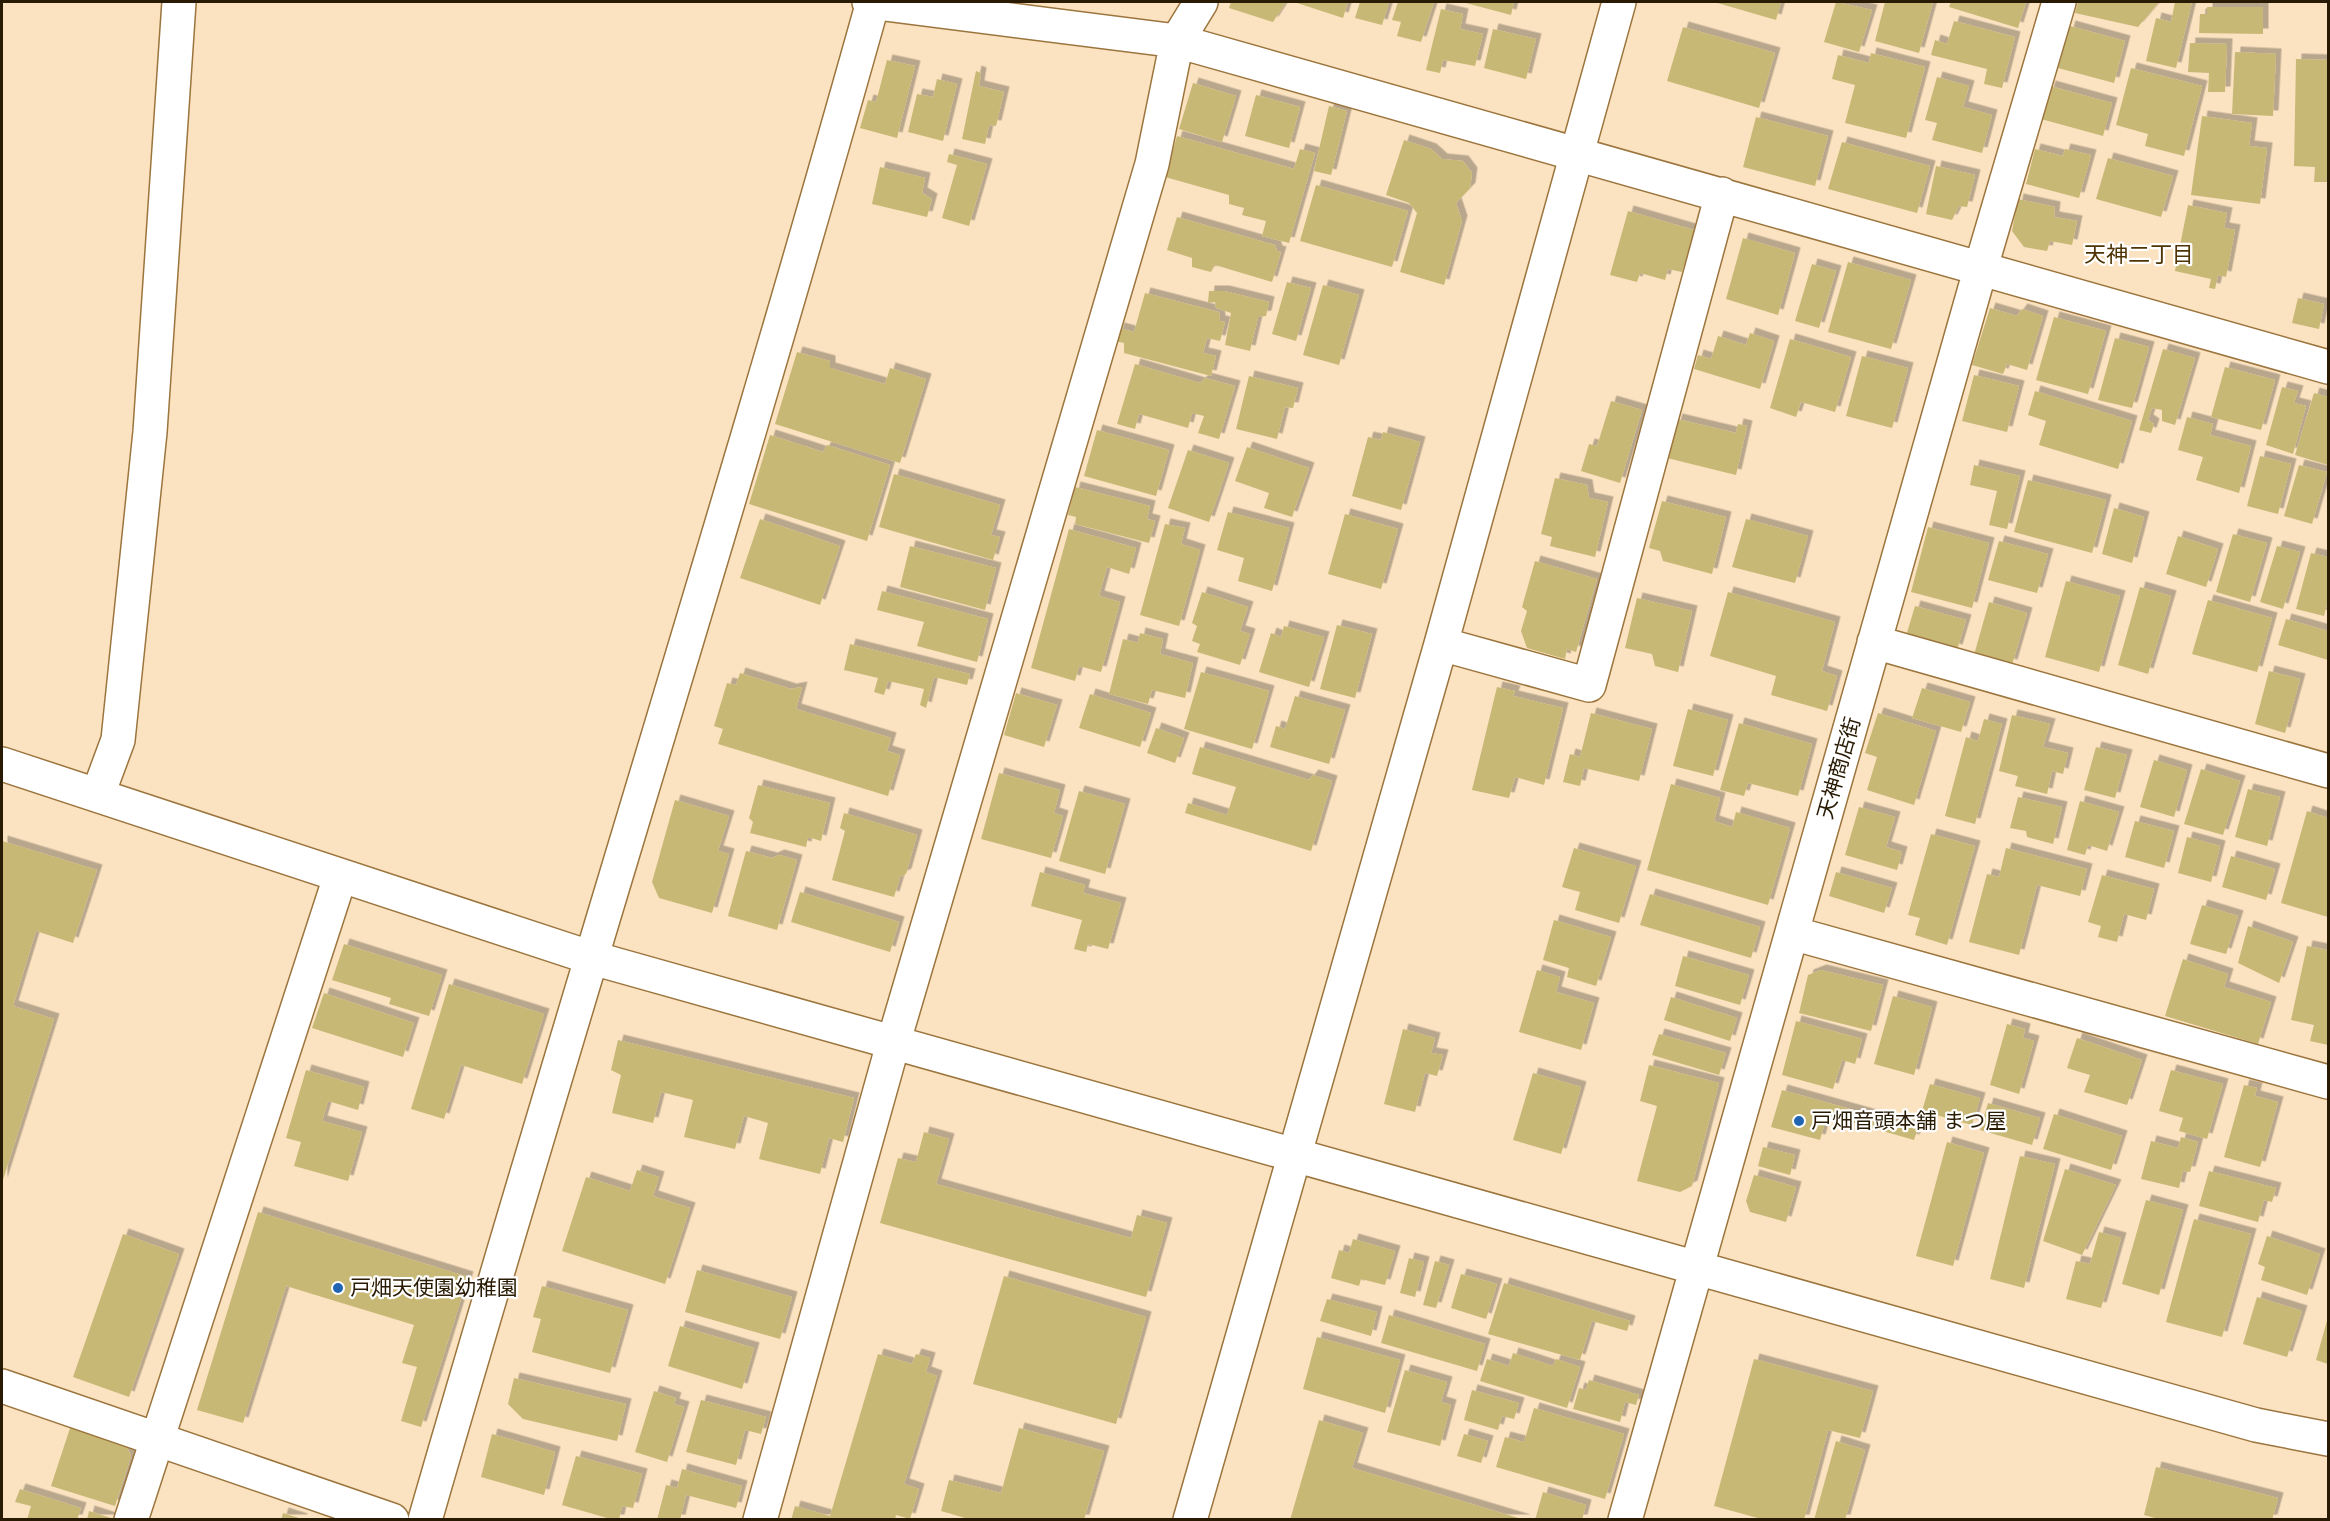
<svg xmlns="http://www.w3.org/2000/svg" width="2330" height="1521" font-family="Jost,'Noto Sans JP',sans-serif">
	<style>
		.building { fill: #c8b876; filter: url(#shadow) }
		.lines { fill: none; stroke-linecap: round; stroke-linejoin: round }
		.minor-casing { stroke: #9b753d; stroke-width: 36 }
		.minor { stroke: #fff; stroke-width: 33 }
		.poi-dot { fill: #2164b4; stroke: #fff; stroke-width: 2 }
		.labels { text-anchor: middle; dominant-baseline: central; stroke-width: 4.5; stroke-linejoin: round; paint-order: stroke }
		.street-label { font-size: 21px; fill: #291a03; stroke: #fff }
		.poi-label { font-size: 21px; fill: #291a03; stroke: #fff; text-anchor: start }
		.neighbourhood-label { font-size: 22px; fill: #4e3404; stroke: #fff }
	</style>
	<defs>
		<filter id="shadow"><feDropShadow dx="5.5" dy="-5.5" stdDeviation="0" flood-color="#0004"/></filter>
	</defs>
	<rect width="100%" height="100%" fill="#fbe2c0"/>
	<path class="building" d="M1231,2H1286L1273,22L1229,8Z
		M1294,2H1348L1343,18Z
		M1360,2H1389L1382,25L1355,18Z
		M1398,2H1434L1421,42L1397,36L1401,22L1392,20Z
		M1462,2H1514L1511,15Z
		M1714,2H1781L1776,20Z
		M1836,2L1872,10L1859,52L1824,42Z
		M1885,2H1933L1919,53L1875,41Z
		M1951,2H2026L2018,28L1949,7Z
		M2078,2H2159L2138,27L2075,13Z
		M2175,2H2192L2176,68L2146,61L2156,18L2171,22Z
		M2207,7H2263V34L2199,33L2200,14H2207Z
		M1441,9L1463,14L1460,29L1483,34L1475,66L1443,60L1440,73L1426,70Z
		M1954,21L2015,37L2002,88L1984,84L1987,69L1931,55L1935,40L1947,44Z
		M2070,26L2125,41L2114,83L2058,68Z
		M1683,27L1775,53L1759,108L1667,81Z
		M1493,29L1536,39L1526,79L1484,68Z
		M2190,43L2227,44L2225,92H2208L2209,73L2188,72Z
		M2235,52L2276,54L2273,116L2232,114Z
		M1871,53L1925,67L1906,138L1845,123L1855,85L1832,79L1838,55L1869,63Z
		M2296,59L2328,60V182H2314L2315,167L2294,166Z
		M887,60L915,66L897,138L860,128L868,100L876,102Z
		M2131,68L2202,86L2184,156L2145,146L2148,134L2116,125Z
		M976,71L981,73L979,86L1004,92L996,126L989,125L985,144L962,139Z
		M1937,77L1969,86L1963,107L1992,115L1982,153L1932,140L1937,123L1925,120Z
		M937,79L957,84L943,141L908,132L917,94L933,97Z
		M1193,83L1236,96L1222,142L1179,129Z
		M2050,86L2112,103L2103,136L2041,119Z
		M1256,95L1300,107L1289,148L1245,136Z
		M1329,106L1347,111L1331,175L1314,171Z
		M2202,116L2252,123L2249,146L2267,148L2260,204L2191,195Z
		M1756,117L1828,136L1815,186L1743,167Z
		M1177,136L1294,169L1300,149L1315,153L1289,243L1262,236L1266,221L1242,215L1244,208L1229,204V195L1165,177Z
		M1404,140L1431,149L1442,159L1463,161L1472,173L1470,188L1456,203L1462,221L1444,285L1400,272L1417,213L1409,203L1386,195Z
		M1842,142L1930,166L1917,213L1828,189Z
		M2035,149L2063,156L2065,149L2091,155L2079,198L2026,184Z
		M949,154L987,164L969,226L942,218L957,165L947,162Z
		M2108,158L2173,176L2161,217L2096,199Z
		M1936,166L1975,175L1967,207L1959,206L1952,220L1926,214Z
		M880,167L925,178L922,193L932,199L927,217L872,204Z
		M1316,185L1408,211L1392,267L1300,241Z
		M2018,199L2055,207L2054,217L2077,221L2072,245L2050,241L2047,251L2024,247L2012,231Z
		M2188,205L2227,213L2224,228L2235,230L2226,277L2218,275L2215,289L2209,288L2211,279L2175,271Z
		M1628,211L1694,230L1682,272L1668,269L1665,280L1640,273L1637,282L1610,275Z
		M1177,217L1275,245L1277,251L1281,252L1272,282L1215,265L1211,272L1192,267V258L1167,250Z
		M1743,238L1795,253L1778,315L1726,299Z
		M1848,262L1911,280L1891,349L1828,332Z
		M1812,264L1836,271L1819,328L1795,321Z
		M1287,282L1311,288L1296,341L1272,334Z
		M1323,285L1359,295L1339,365L1303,355Z
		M1209,291H1224L1269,302L1266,316L1258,317L1250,351L1225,345L1231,313L1216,308L1215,302L1208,303Z
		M1145,293L1219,312L1220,321L1225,322L1220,341L1207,338L1203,353L1216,356L1211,376L1124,353V343L1115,341L1119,328L1134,332Z
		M2298,298L2324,304L2319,329L2292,323Z
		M1990,308L2017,316L2022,309L2043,316L2027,370L2007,364L2003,374L1972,365Z
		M2054,317L2106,331L2088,394L2036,380Z
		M1750,333L1774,341L1760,389L1694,369L1698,355L1711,359L1718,336L1746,345Z
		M2115,338L2149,347L2132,408L2098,400Z
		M1790,339L1851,357L1835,412L1801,402L1796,417L1770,408Z
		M2163,349L2195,358L2175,425L2162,421V410L2152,408L2148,420L2154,424L2151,433L2139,430Z
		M797,352L830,361V368L885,384L890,368L926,379L900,463L775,424Z
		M1862,356L1908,368L1892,428L1846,416Z
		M1135,364L1200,383L1205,378L1235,386L1219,439L1198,433L1204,416L1192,413L1188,428L1139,414L1135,429L1117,424Z
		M2225,367L2275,380L2261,430L2211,417Z
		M1974,375L2019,386L2007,432L1962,421Z
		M1249,376L1298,388L1293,408L1285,407L1277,439L1236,429Z
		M2282,387L2298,391L2294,403L2306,406L2293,454L2266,445Z
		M2035,391L2132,421L2118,469L2039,445L2046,421L2028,415Z
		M2314,393L2328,397V465L2295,455Z
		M1611,401L1642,410L1620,483L1581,471L1589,444L1597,446Z
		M2187,417L2213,424L2210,435L2251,446L2239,493L2196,480L2203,457L2178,450Z
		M1677,419L1736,433L1738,424L1747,426L1736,475L1667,458Z
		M1097,430L1169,450L1156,496L1084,476Z
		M1383,432L1420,442L1401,510L1352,496L1368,437L1381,440Z
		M770,435L823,452L827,445L890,465L867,541L749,504Z
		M1247,447L1309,468L1292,517L1264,508L1269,493L1235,481Z
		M1188,450L1229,463L1209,522L1168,508Z
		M2260,456L2291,464L2278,514L2247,506Z
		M1974,465L2020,476L2007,529L1989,525L1997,491L1970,485Z
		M2299,465L2327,472L2312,524L2284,516Z
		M894,474L1000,505L991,535L1000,537L993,560L879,527Z
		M1555,478L1587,485L1589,498L1608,502L1595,557L1550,546L1552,537L1541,534Z
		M2028,480L2106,500L2092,553L2014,532Z
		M1075,487L1150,506L1147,519L1155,521L1149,543L1075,524L1076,517L1068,515Z
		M1662,501L1726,517L1712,574L1663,561L1660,551L1649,548Z
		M2114,508L2144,517L2132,563L2102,554Z
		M1228,512L1289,528L1272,591L1238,581L1244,558L1217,550Z
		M1345,514L1398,529L1381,589L1328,574Z
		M760,519L840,546L820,605L740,578Z
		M1746,519L1808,536L1795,583L1732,567Z
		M1165,524L1185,528L1181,544L1200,550L1179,626L1140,615Z
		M1928,527L1989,543L1972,608L1911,592Z
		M1069,529L1136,548L1129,574L1107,567L1099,596L1120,602L1101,672L1079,666L1075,681L1031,668Z
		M2233,534L2267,543L2250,602L2216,592Z
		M2178,536L2218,549L2206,587L2166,574Z
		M1999,541L2048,554L2037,593L1988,580Z
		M910,546L996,568L985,610L900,587Z
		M2277,546L2300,552L2283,609L2260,602Z
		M2311,553L2328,557V600L2324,616L2296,609Z
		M1535,561L1597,579L1576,652L1567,649L1565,659L1527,648L1521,631L1527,611L1522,607Z
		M2066,581L2120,596L2099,672L2045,657Z
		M2140,587L2171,596L2148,674L2118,665Z
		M882,591L988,619L977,662L917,646L924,622L877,610Z
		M1202,592L1248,607L1240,631L1250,634L1240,665L1197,652L1200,644L1192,641L1197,626L1192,623Z
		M1728,592L1835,622L1822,671L1837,676L1827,711L1771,695L1776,676L1710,656Z
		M1637,598L1692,611L1678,672L1655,666L1652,654L1625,648Z
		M2208,600L2272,618L2257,672L2192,654Z
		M1989,602L2027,613L2012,665L1974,655Z
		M1915,606L1966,620L1957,650L1906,636Z
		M2286,619L2328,631V660L2278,645Z
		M1337,625L1372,634L1355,698L1320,689Z
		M1284,626L1324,637L1309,687L1259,672L1271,633L1281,637Z
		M1140,633L1163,639L1160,654L1193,663L1185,698L1152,690L1148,704L1109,694L1123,639L1138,643Z
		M850,644L970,674L967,685L934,677L926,708L920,705L924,689L888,681L884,695L874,692L878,678L844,670Z
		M2269,671L2300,679L2285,733L2255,724Z
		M1201,672L1269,691L1252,749L1184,729Z
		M740,673L791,689L802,687L796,709L891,738L887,751L900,755L888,796L718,744L723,729L714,726L727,683L736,685Z
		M1497,687L1515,691L1513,696L1563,708L1544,785L1515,777L1509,798L1472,790Z
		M1922,688L1970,702L1961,732L1912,718Z
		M1016,693L1057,705L1044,747L1004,735Z
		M1090,694L1151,713L1140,747L1079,728Z
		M1295,696L1345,710L1329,764L1270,747L1276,726L1285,729Z
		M1688,709L1728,720L1713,776L1673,766Z
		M1591,713L1652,729L1639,781L1584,768L1580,786L1563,782L1570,754L1580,757Z
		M1878,713L1936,731L1914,805L1867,790L1877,757L1865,753Z
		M2012,715L2050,724L2043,747L2068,753L2063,774L2052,771L2047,794L2015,786L2018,776L1999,771Z
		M1984,719L2002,724L1975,824L1945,816L1966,737L1978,741Z
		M1739,723L1812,744L1798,796L1748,783L1744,796L1720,790Z
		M1156,728L1184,738L1175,763L1147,753Z
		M1200,747L1309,780L1313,775L1332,781L1311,851L1185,813L1188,803L1227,815L1236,787L1192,774Z
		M2096,747L2127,755L2115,798L2084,790Z
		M2154,760L2187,770L2174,817L2140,807Z
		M2201,769L2240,781L2223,835L2184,824Z
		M999,773L1060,790L1054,813L1063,816L1051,858L981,839Z
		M1671,784L1720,798L1714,821L1732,827L1736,812L1790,828L1768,905L1647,870Z
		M758,785L830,803L821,841L808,837L806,847L750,833L753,822L749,818Z
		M2248,789L2280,797L2267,846L2235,837Z
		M1079,791L1125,804L1105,874L1059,861Z
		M2018,797L2062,807L2053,844L2027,837L2026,831L2010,828Z
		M675,800L729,816L718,851L729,854L712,913L659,898L652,882Z
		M2080,801L2119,812L2107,851L2088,845L2085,855L2067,850Z
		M1859,807L1895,817L1886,847L1902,852L1897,870L1845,855Z
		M2307,811L2328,818V917L2281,903Z
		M844,813L917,835L906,874L900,877L894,897L832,880L845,831L840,828Z
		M2135,821L2174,831L2164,868L2125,857Z
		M1931,834L1975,846L1947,945L1915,935L1920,918L1908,915Z
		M2187,837L2220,846L2211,882L2178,873Z
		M2,841L97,870L73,943L36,931L13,1006L54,1019L2,1183Z
		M1574,848L1636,866L1619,923L1575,910L1580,892L1562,887Z
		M2006,848L2087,869L2080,896L2037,885L2019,955L1969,942L1987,874L1999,877Z
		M746,851L772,858L779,855L797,860L777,930L728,916Z
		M2231,856L2275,869L2266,900L2222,887Z
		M1040,872L1085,885L1083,893L1121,903L1108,949L1088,944L1086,952L1074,949L1082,920L1031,906Z
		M1836,872L1892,888L1884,913L1829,896Z
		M2102,875L2154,889L2146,920L2124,914L2117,942L2098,937L2101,926L2088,922Z
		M800,892L899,922L890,952L791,922Z
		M1650,894L1760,927L1751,958L1640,925Z
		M2202,905L2238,916L2226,954L2190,944Z
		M1554,920L1611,937L1596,986L1567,977L1569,968L1543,960Z
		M2248,926L2293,942L2279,983L2238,963Z
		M344,944L442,975L429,1016L389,1004L391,998L332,980Z
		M2307,946L2328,950V1045L2310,1041L2314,1025L2291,1020Z
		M1683,956L1749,975L1740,1005L1675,986Z
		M2183,959L2228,974L2224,987L2271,1002L2258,1044L2165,1016Z
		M1537,970L1560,977L1556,992L1594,1003L1581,1050L1519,1032Z
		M1821,970L1883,985L1871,1031L1799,1013L1808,975Z
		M449,984L544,1014L522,1084L461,1065L444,1119L411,1109Z
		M324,993L414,1023L403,1057L312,1028Z
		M1893,996L1932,1007L1914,1075L1874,1064Z
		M1671,997L1737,1018L1730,1041L1664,1020Z
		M1796,1021L1862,1039L1855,1064L1842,1060L1833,1089L1782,1075Z
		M2007,1024L2025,1029L2023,1038L2034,1041L2019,1094L1990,1085Z
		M1403,1029L1435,1038L1431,1053L1443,1055L1437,1076L1425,1073L1415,1112L1384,1104Z
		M1659,1034L1726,1053L1719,1075L1652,1055Z
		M2077,1038L2142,1060L2127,1105L2084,1092L2090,1075L2067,1068Z
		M618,1040L854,1098L843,1142L829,1138L820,1174L759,1159L768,1123L744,1116L735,1149L684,1137L693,1100L661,1092L653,1123L612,1113L621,1075L611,1070Z
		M1649,1065L1719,1083L1692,1186L1680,1192L1637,1181L1657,1106L1640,1101Z
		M306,1070L364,1087L358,1110L328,1101L322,1121L362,1132L348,1181L294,1166L301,1142L286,1138Z
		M2171,1070L2223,1084L2207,1139L2179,1131L2183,1118L2159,1111Z
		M1533,1073L1581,1087L1561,1154L1513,1140Z
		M1930,1084L1980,1098L1972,1125L1922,1111Z
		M2244,1085L2257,1088L2255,1096L2278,1102L2260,1167L2224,1157Z
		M1782,1090L1918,1128L1914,1140L1827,1115L1820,1140L1771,1127Z
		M1988,1103L2040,1118L2032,1145L1980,1130Z
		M2054,1114L2122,1136L2111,1170L2043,1149Z
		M924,1132L949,1139L936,1184L1131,1238L1137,1215L1167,1223L1146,1297L880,1223L898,1158L916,1162Z
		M2181,1137L2198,1142L2190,1172L2183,1171L2179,1188L2141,1179L2151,1141L2178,1148Z
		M1947,1142L1984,1153L1953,1266L1916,1256Z
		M1763,1147L1795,1155L1790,1175L1758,1166Z
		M2020,1156L2055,1164L2024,1288L1990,1279Z
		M2065,1169L2116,1185L2082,1255L2043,1241Z
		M637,1170L659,1177L653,1196L690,1208L665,1284L562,1251L586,1177L630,1191Z
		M2209,1171L2276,1188L2272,1202L2264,1200L2258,1222L2199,1206Z
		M1754,1175L1796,1187L1786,1222L1750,1212L1746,1201Z
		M2146,1200L2183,1210L2159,1295L2122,1284Z
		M258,1212L468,1277L421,1427L401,1421L417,1367L402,1363L414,1325L286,1286L243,1423L197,1410Z
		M2194,1219L2251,1234L2222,1337L2166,1322Z
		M2099,1232L2121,1238L2101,1308L2066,1299L2076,1261L2090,1264Z
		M123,1234L179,1254L129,1397L73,1377Z
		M2267,1236L2320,1254L2307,1295L2261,1280L2265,1267L2258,1264Z
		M1353,1239L1395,1251L1385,1285L1361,1279L1359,1286L1331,1278L1339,1250L1349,1253Z
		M1409,1258L1424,1262L1415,1297L1400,1293Z
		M1435,1261L1449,1265L1436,1308L1423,1305Z
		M697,1270L792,1297L780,1339L685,1312Z
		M1461,1274L1497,1284L1486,1319L1451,1308Z
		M1004,1276L1146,1317L1116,1424L973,1384Z
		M1504,1283L1630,1321L1627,1331L1592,1321L1580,1360L1488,1334Z
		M542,1286L628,1310L610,1373L532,1352L541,1319L533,1317Z
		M2257,1297L2302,1311L2287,1357L2243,1344Z
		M1327,1299L1377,1312L1371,1336L1320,1321Z
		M1389,1315L1485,1344L1477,1371L1381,1343Z
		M2328,1317V1364L2316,1360Z
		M680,1326L754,1348L742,1389L668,1366Z
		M1317,1337L1400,1360L1385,1413L1303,1389Z
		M1513,1353L1553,1366L1556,1359L1580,1367L1567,1408L1480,1381L1487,1359L1509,1366Z
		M878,1354L912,1364L916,1354L930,1358L926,1372L937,1376L904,1484L919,1489L910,1519L896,1515L895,1520H791L795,1506L830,1516Z
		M1754,1359L1873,1391L1860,1438L1828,1430L1804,1520H1765L1714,1506Z
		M1405,1370L1447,1382L1441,1402L1451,1405L1440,1446L1387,1432Z
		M514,1378L626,1404L617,1441L523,1419L508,1404Z
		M1589,1380L1639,1395L1636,1405L1625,1402L1620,1422L1573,1409L1579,1388L1586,1390Z
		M1472,1390L1519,1403L1514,1419L1502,1416L1498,1430L1464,1420Z
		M654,1391L676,1398L674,1404L684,1407L667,1462L635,1452Z
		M701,1400L766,1417L761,1434L745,1430L736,1465L686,1452Z
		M1534,1408L1624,1434L1605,1499L1496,1467L1505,1437L1524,1442Z
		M1319,1420L1363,1433L1352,1468L1525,1520H1290Z
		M71,1425L124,1441L131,1456L115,1506L51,1486Z
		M1019,1428L1104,1451L1084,1520H972L941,1511L949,1480L1001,1493Z
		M492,1434L555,1452L544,1495L481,1477Z
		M1464,1434L1488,1441L1481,1463L1457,1456Z
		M1836,1441L1865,1450L1845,1520H1814Z
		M576,1456L642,1474L633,1508L622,1506L619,1520H614L562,1505Z
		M2156,1467L2278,1498L2272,1520H2162L2144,1515Z
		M682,1469L742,1486L736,1508L686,1495L680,1520H657L666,1485L677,1488Z
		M20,1489L81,1508L77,1520H27L31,1506L15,1502Z
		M1543,1492L1586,1505L1582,1520H1535Z
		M89,1511L114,1519V1520H87Z
		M283,1513L302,1519V1520H281Z"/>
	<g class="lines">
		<g class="minor-casing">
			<path id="minor" d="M869,2L1177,41L2328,367
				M1874,642L2328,771
				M1441,644L1589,685L1722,194
				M2,764L589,957L2256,1425L2328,1439
				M98,794L118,740L150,432L179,2
				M1792,933L2328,1082
				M2,1386L392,1520
				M131,1520L340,877
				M425,1520C571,1013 731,510 873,2
				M760,1520L893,1044L1152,164L1177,41L1201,2
				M1190,1520L1441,644L1619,2
				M1625,1520L1981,267L2059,2"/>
		</g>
		<use href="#minor" class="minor"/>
	</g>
	<g class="poi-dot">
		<circle cx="1799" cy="1121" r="6"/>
		<circle cx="338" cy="1288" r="6"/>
	</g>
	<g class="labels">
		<g class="street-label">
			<text transform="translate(1839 768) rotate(-74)">天神商店街</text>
		</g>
		<g class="poi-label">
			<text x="1811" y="1121">戸畑音頭本舗 まつ屋</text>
			<text x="350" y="1288">戸畑天使園幼稚園</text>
		</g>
		<g class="neighbourhood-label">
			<text x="2139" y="254">天神二丁目</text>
		</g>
	</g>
	<rect width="2330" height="1521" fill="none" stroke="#291a03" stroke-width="6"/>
</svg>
